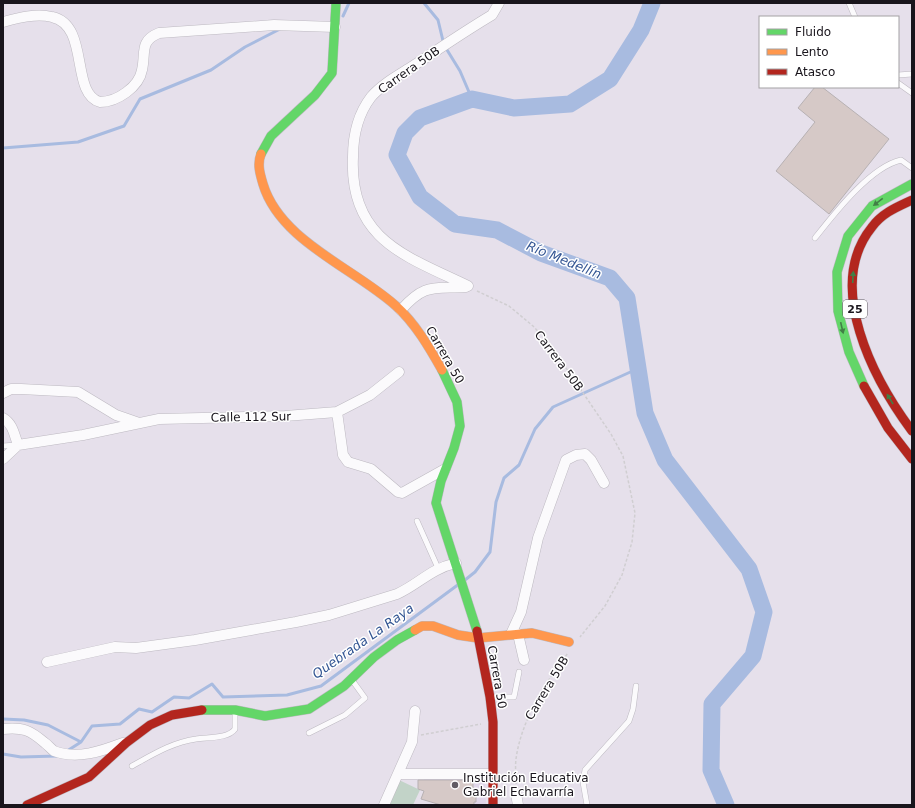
<svg xmlns="http://www.w3.org/2000/svg" width="915" height="808" font-family="'DejaVu Sans',sans-serif">
	<style>
		.built { fill: #e0d6e9 }
		.green { fill: #c2d3c8 }
		.lines { fill: none; stroke-linecap: round; stroke-linejoin: round }
		.stream { stroke: #a8bbe0; stroke-width: 3 }
		.river { stroke: #a8bbe0; stroke-width: 17 }
		.building { fill: #d6c9c7; stroke: #b7b1b3 }
		.lane-casing { stroke: #bdb9c1; stroke-width: 6 }
		.street-casing { stroke: #bdb9c1; stroke-width: 11 }
		.fast-casing { stroke: #bdb9c1; stroke-width: 10 }
		.slow-casing { stroke: #bdb9c1; stroke-width: 10 }
		.jam-casing { stroke: #bdb9c1; stroke-width: 10 }
		.path { stroke: #d0ced1; stroke-width: 1.5; stroke-dasharray: 3 2; stroke-linecap: butt }
		.lane { stroke: #fbfafc; stroke-width: 5 }
		.street { stroke: #fbfafc; stroke-width: 10 }
		.fast { stroke: #63d668; stroke-width: 9 }
		.slow { stroke: #ff974d; stroke-width: 9 }
		.jam { stroke: #b3261e; stroke-width: 9 }
		.oneway { fill: #427f46 }
		.poi-dot { fill: #615c64; stroke: #fff; stroke-width: 1.5 }
		.labels { text-anchor: middle; dominant-baseline: central; stroke-width: 3; stroke-linejoin: round; paint-order: stroke }
		.shield { fill: #fff; stroke: #5e5b60; stroke-width: 1 }
		.shield-label { font-size: 11px; font-weight: bold; fill: #19151c }
		.street-label { font-size: 12px; fill: #19151c; stroke: #fff }
		.poi-label { font-size: 12px; fill: #19151c; stroke: #fff; text-anchor: start }
		.water-label { font-size: 13px; font-style: italic; fill: #335593; stroke: #fff }
	</style>
	<rect width="100%" height="100%" fill="#e6e0eb"/>
	<path class="built" d="M485,777L486,805H441L421,799L424,791V778Z"/>
	<path class="green" d="M399,780L420,790L413,805H388Z"/>
	<g class="lines">
		<path class="stream" d="M424,3L438,20L444,45L460,71L472,99
			M343,16L349,3
			M3,148L78,142L124,126L140,99L211,70L245,47L280,29
			M465,580L475,572L490,552L496,502L504,478L519,465L535,429L553,407L637,369
			M3,719L24,720L48,725L81,742L92,726L120,724L139,709L152,712L174,697L189,698L212,684L223,697L287,695L321,686L459,584
			M67,751L81,742
			M3,754L21,757L57,756"/>
		<path class="river" d="M652,3L641,30L610,79L570,104L514,108L472,99L420,118L405,133L397,155L420,197L455,224L497,230L541,253L610,278L627,298L645,413L665,460L749,569L764,612L753,656L712,704L711,770L726,805"/>
	</g>
	<path class="building" d="M815,87H822L889,139L829,214L776,171L815,122L798,108Z
		M418,780H473V795H476V802H474V805H441L421,799L424,791L418,789Z"/>
	<g class="lines">
		<g class="lane-casing">
			<path id="lane" d="M849,3L855,17
				M898,75L912,74
				M898,83L912,93
				M815,238C834,214 870,167 901,160L912,168
				M3,446L16,445
				M417,521L438,568
				M491,697H514L519,672
				M309,733L345,715L365,698L352,680
				M132,766C152,755 173,742 196,739C207,737 228,739 235,729V711
				M587,805L583,782L585,770L629,721L633,709L636,686"/>
		</g>
		<g class="street-casing">
			<path id="street" d="M3,22C18,18 36,13 52,17C90,25 70,94 100,102C117,102 139,87 142,70C146,53 139,41 159,33L274,25L335,27
				M468,286C406,256 349,240 353,157C353,136 358,114 371,97C382,84 399,75 413,66C439,49 465,31 492,15L499,3
				M401,310C425,283 433,289 466,287
				M3,393L11,389H21L78,392L116,415L139,423
				M337,412L370,395L399,372
				M3,418C13,424 14,434 18,445
				M18,445L83,435L159,419L285,416L337,412L343,455L348,462L371,469L398,492L402,493L445,469
				M3,459L18,445
				M511,634L521,612L538,538L566,460L576,455L585,454L591,460L604,483
				M518,634L524,660
				M47,662L115,647L136,648L195,640L296,622L329,615L397,594C419,584 430,569 456,563
				M3,729C23,727 30,730 45,743C48,745 51,749 54,751C77,760 102,751 123,743
				M399,774H493
				M516,794L518,805
				M384,805L412,742L415,711"/>
		</g>
		<g class="fast-casing">
			<path id="fast" d="M261,154L271,136L315,95L332,73L336,3
				M442,370L457,402L460,426L454,448L441,481L436,503L477,631
				M864,386L849,352L838,311L837,272L848,236L872,206L912,184
				M202,710H235L265,716L309,709L344,686L374,657L397,640L415,630"/>
		</g>
		<g class="slow-casing">
			<path id="slow" d="M261,154C257,164 260,174 263,184C280,241 354,268 396,306C415,323 429,347 442,370
				M415,630L422,626H433L458,635L478,638L532,633L569,642"/>
		</g>
		<g class="jam-casing">
			<path id="jam" d="M912,200C897,207 882,213 872,227C824,286 874,380 912,431
				M864,386L888,428L912,459
				M477,631L490,697L493,722V805
				M27,805L89,777L126,743L150,725L172,715L202,710"/>
		</g>
		<path class="path" d="M477,291L509,306L533,326L549,343L611,434L623,456L635,513L632,542L622,575L605,606L580,637
			M421,735L481,724
			M516,784C516,776 515,767 516,759C521,721 545,683 568,653"/>
		<use href="#lane" class="lane"/>
		<use href="#street" class="street"/>
		<use href="#fast" class="fast"/>
		<use href="#slow" class="slow"/>
		<use href="#jam" class="jam"/>
	</g>
	<defs><path id="oneway-solid" d="M-6-.8H1V-3.2L6.5 0L1 3.2V.8H-6Z"/></defs>
	<g class="oneway">
		<use href="#oneway-solid" transform="translate(878 202) rotate(142)"/>
		<use href="#oneway-solid" transform="translate(853 277) rotate(-87)"/>
		<use href="#oneway-solid" transform="translate(842 328) rotate(77)"/>
		<use href="#oneway-solid" transform="translate(890 399) rotate(-121)"/>
	</g>
	<circle class="poi-dot" cx="455" cy="785" r="4"/>
	<g class="labels">
		<rect class="shield" x="843" y="300" width="24" height="18" rx="3"/>
		<g class="shield-label">
			<text x="855" y="309">25</text>
		</g>
		<g class="street-label">
			<text transform="translate(409 70) rotate(-35)">Carrera 50B</text>
			<text transform="translate(445 355) rotate(60)">Carrera 50</text>
			<text transform="translate(559 361) rotate(53)">Carrera 50B</text>
			<text transform="translate(251 417) rotate(-1)">Calle 112 Sur</text>
			<text transform="translate(497 677) rotate(80)">Carrera 50</text>
			<text transform="translate(547 688) rotate(-59)">Carrera 50B</text>
		</g>
		<g class="poi-label">
			<text x="463" y="778">Institución Educativa<tspan x="463" dy="14">Gabriel Echavarría</tspan></text>
		</g>
		<g class="water-label">
			<text transform="translate(564 260) rotate(22)">Río Medellín</text>
			<text transform="translate(363 641) rotate(-35)">Quebrada La Raya</text>
		</g>
	</g>
	<rect width="915" height="808" fill="none" stroke="#19151c" stroke-width="8"/>
	<rect x="759" y="16" width="140" height="72" fill="#ffffff" stroke="#a3a1a4"/>
	<rect x="767" y="29" width="20" height="6" fill="#63d668" stroke="#a3a1a4"/>
	<text x="795" y="36" font-size="12" fill="#19151c">Fluido</text>
	<rect x="767" y="49" width="20" height="6" fill="#ff974d" stroke="#a3a1a4"/>
	<text x="795" y="56" font-size="12" fill="#19151c">Lento</text>
	<rect x="767" y="69" width="20" height="6" fill="#b3261e" stroke="#a3a1a4"/>
	<text x="795" y="76" font-size="12" fill="#19151c">Atasco</text>
</svg>
